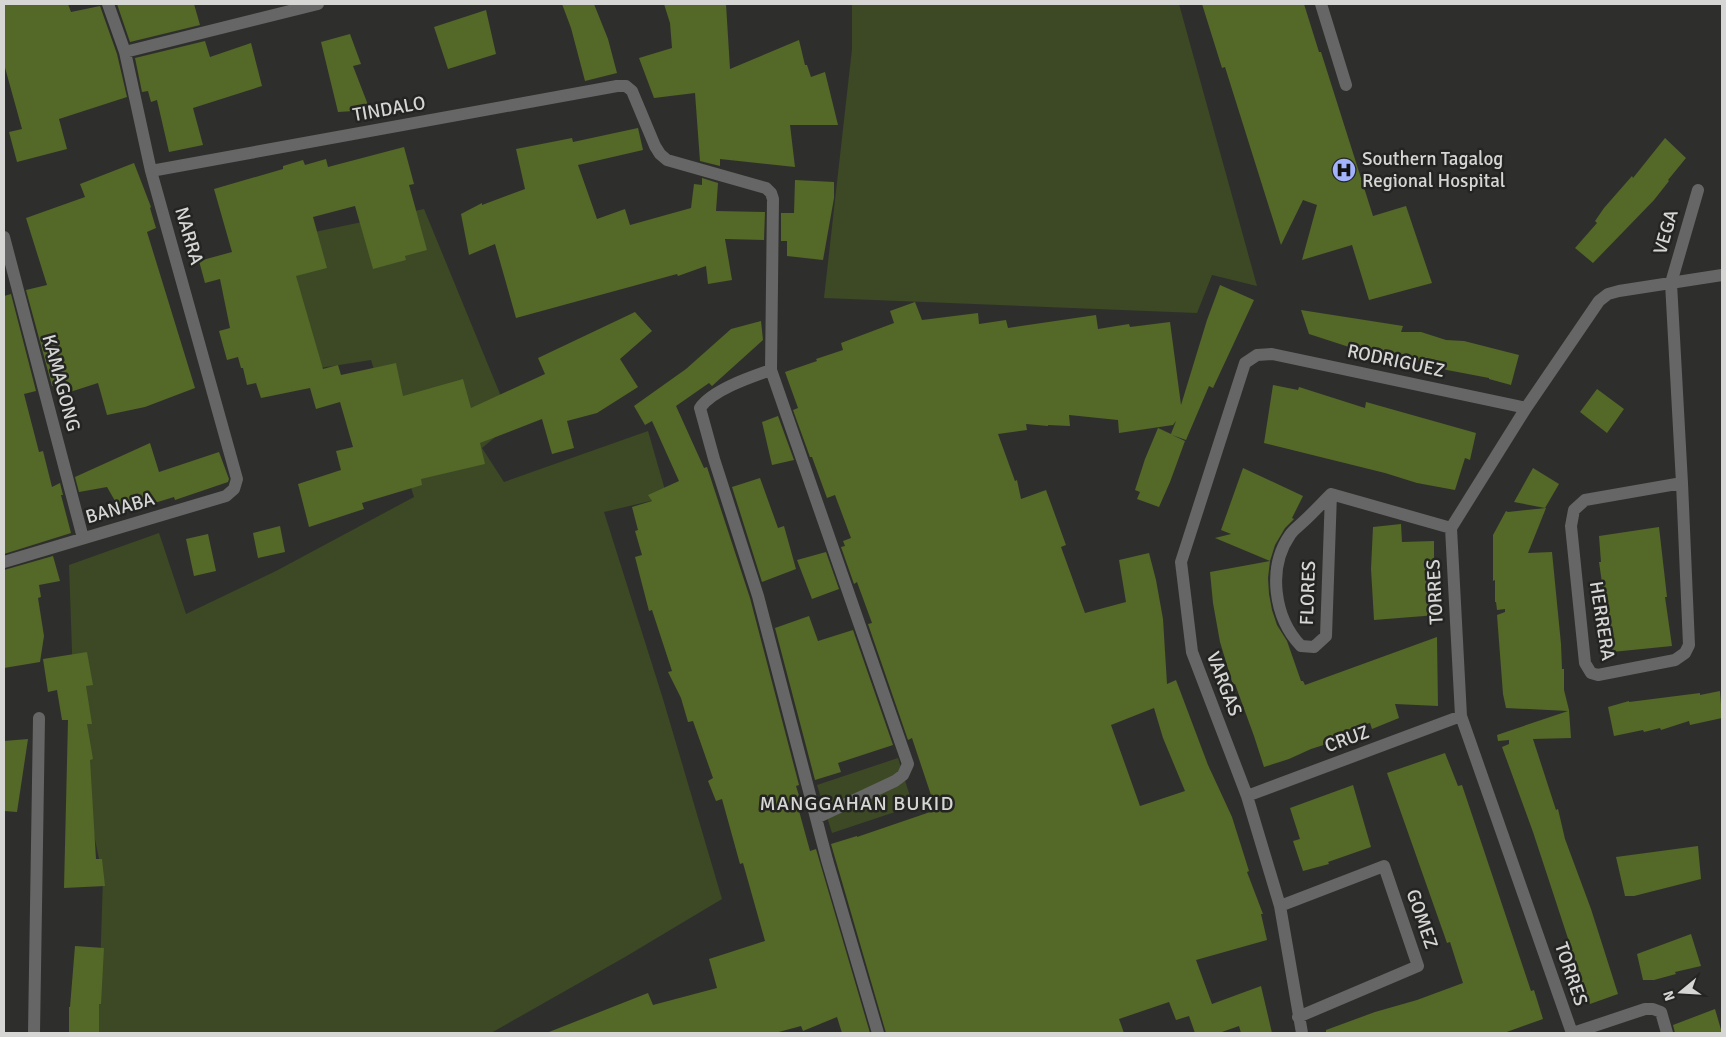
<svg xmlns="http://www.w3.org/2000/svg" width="1726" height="1037" font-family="Signika,sans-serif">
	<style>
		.green { fill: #3c4924 }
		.building { fill: #546828; fill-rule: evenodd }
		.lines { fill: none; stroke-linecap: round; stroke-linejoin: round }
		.lane { stroke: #656665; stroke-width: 12 }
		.street { stroke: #656665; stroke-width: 12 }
		.labels { text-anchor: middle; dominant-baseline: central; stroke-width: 5; stroke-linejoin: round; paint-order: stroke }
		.street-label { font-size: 19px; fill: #d6d7d5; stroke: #242523 }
		.poi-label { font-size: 19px; fill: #d6d7d5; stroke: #242523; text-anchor: start }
		.neighbourhood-label { font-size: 20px; letter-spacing: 1px; fill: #d6d7d5; stroke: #242523 }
	</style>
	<rect width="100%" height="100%" fill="#2e2f2c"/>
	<path class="green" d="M852,4H1179L1257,286L1212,275L1197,313L824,298L852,49Z
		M424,209L512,423L482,448L504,482L648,431L667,497L604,512L663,699L722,899L625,957L491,1033H98L103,878L71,724L72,651L69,565L159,533L186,614L276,571L414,497L371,360L288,373L248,246Z
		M898,758L913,806L832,833L817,785Z"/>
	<path class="building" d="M4,4H68L71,12L100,6L117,54L127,97L59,119L67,149L17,162L9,132L22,129L4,64Z
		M117,4H194L200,25L130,42Z
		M562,4H594L608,39L617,73L585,81L571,28Z
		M664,4H726L730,69L799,40L805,65H807L811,77L825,72L838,125H790L795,167L720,159V166L700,161L695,93L654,98L639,58L672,48L670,23Z
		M1202,4H1304L1319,52H1321L1373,216L1406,206L1432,283L1369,300L1352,245L1302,260L1317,205L1303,200L1281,245L1225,67L1222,68Z
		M486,10L496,54L448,69L434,27Z
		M350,34L361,64L353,66L370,110L338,112L321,42Z
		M205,41L210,57L251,43L262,86L193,108L203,145L169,152L157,100L151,102L148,91L142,92L135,58Z
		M638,128L643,150L578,165L597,219L625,209L630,225L691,208L694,184L702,185V178L718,183L716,211L765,212L764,240L725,239L732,280L708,284L706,266L678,276L677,274L516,318L495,244L469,255L461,214L482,203V205L525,189L516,149L572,138L573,142Z
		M1665,138L1686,158L1668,180L1669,181L1654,200L1593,263L1575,248L1597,223L1595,221L1604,208L1632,176L1633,178Z
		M404,147L414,184L409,185L427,250L405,256L406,260L373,269L355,206L313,217L327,268L296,276L323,369L338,365L341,375L396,363L403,396L463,379L471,408L545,374L538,358L635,312L652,331L620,359L638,387L597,413L567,421L574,448L552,454L542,419L480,443L485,464L421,479L422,485L362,503L364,509L309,527L298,484L341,470L336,451L353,447L340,402L316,409L310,388L261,398L256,383L247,385L243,368H241L238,357L227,360L219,331L230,328L220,279L205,283L199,261L232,252L214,189L283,169V166L303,160L305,165L326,159L328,167Z
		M134,163L151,207L150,208L156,228L147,232L195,388L145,407L107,415L98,383L70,392L67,382L52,386L26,290L47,285L26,218L85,197L80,184Z
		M795,180L834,182V198L823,260L787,256V241H781V213H794Z
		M1220,285L1254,300L1213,388L1209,386L1186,440L1172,435L1185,441L1170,482L1159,507L1137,499L1140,492L1135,490L1145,459L1158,428L1171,434L1176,421L1173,425L1119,433L1118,420L1069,415L1070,426L1048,425V426L1026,424L1027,430L998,434L1015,481L1017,480L1021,499L1046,490L1066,545L1061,547L1085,613L1126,602L1119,560L1149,553L1156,580L1163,619L1167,684L1176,680L1208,765L1232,817L1249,871L1247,872L1263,914H1261L1267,940L1196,960L1212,1004L1261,986L1272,1033H1241L1239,1026L1219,1033H1195L1189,1016L1176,1020L1169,1002L1119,1019L1124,1033H886L831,844L857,836V837L936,810L912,738L908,740L868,624L872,623L857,582L854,584L841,547L845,546L843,541L851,538L835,495L827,498L812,457H810L793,410L798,408L785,372L817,361L816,359L843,350L841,343L894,323L890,311L915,302L922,320L978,313L979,324L1006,320L1008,328L1096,315L1098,329L1129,324L1130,327L1170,322L1181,405L1207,320ZM1154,708L1163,738L1185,791L1140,806L1111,725Z
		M11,294L36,391L24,394L39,452L43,451L52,487L60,483L63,495H61L71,533L4,554V296Z
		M1301,310L1403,326L1401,332H1421L1446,340L1464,341L1519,355L1511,385L1489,379V378L1447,370L1397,353L1396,356L1350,344L1349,347L1309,334Z
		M761,321L763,340L712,386L709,383L676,406L704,468L707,467L750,598L799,785L796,786L800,799L796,800L810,851L816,849L870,1033H842L837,1017L803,1031L801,1026L775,1033H549V1032L648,993L653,1005L717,988L709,959L765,941L743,863L740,864L722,799L716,801L708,781L713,778L693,721L688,722L681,698L668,672L672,671L652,610L649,611L635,557L642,555L635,531L638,530L632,507L652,501L648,495L679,481L652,421L645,425L634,406L686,369L731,329Z
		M1273,385L1298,390L1299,387L1365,408L1366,402L1476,433L1470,460L1465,458L1455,490L1417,483L1385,473L1264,443Z
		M1597,389L1624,409L1607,433L1580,412Z
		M778,416L794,460L772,465L762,422Z
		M150,443L159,472L219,452L229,479L228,482L175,500L174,497L122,513L107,487L79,492L75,477Z
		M1243,468L1303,496L1292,518L1294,519L1285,528L1275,545L1270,561L1268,578L1269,594L1272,610L1277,625L1287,641L1301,681H1303L1305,685L1437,637L1438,706L1395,704L1399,718L1372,729L1370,723L1337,733L1339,740L1311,749L1289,759L1264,767L1254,736L1235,684L1233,685L1220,642L1213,603L1210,572L1270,561L1215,538L1231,534L1221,530Z
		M1533,468L1559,484L1545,508L1514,502Z
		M760,478L778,528L784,526L796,569L762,582L732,487Z
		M1546,508L1528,553L1552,552L1561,644L1562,669H1564V690L1569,710L1571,738L1533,739L1556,810L1558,809L1565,839L1591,909L1618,994L1590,1004L1578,973L1579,972L1533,832L1502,747L1509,744V740L1498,741L1497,735L1568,711L1506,708L1503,694L1497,615L1505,612V609L1497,610L1496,602H1495V580L1493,581V535L1506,511L1508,512Z
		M1401,524L1402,542L1434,541V567H1435L1437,615L1374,620L1371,569L1373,527Z
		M280,526L285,552L258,558L253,533Z
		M1659,527L1667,597H1665L1672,646L1612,652L1599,562H1601L1599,536Z
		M208,534L216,571L194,576L186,539Z
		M826,552L839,589L812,599L797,560Z
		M53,556L60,581L39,585L41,597L38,598L44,636L40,662L4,668V570Z
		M809,616L818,641L853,630L893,745L838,763L841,772L815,780L775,628Z
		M87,652L93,685L86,686L92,724H87L93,759L90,760L96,859H102L105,886L64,888L68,720H62L57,690L48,692L43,659Z
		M1720,691L1722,718L1690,725L1689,721L1661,730L1660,728L1644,732L1643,730L1614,736L1608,707L1629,701V702L1700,693V695Z
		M28,739L17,812L4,811V741Z
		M1445,753L1458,786L1462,785L1531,991L1534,990L1543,1019L1504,1033H1326V1030L1375,1012L1417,1000L1463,983L1450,942L1447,943L1387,773Z
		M1353,785L1371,847L1328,862L1329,864L1303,871L1293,841L1300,839L1290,808Z
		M1698,846L1701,879L1634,896H1625L1616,857Z
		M1691,934L1701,966L1675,972L1676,974L1654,980H1643L1637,954Z
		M75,946L104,948L101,1004H99V1032H69V1007H70Z
		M1715,1009L1722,1033H1675L1673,1025Z"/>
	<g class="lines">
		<path class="lane" d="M1321,4L1346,85"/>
		<path class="street" d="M125,52L318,4
			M151,171L617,86H626L632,91L655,146L660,154L667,160L766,188L771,193L773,199L771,370L908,764L903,775L895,781L816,818
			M4,237L83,538
			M771,370C751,377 712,390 700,408L714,459L758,596L827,860L878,1033
			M1682,483L1585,500L1574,510L1571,526L1585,663L1591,673L1598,675L1675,660L1685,653L1689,645L1682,483L1671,283L1698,190
			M1331,494L1326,636L1314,647L1301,646C1274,618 1267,568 1290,535C1293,530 1299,526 1303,522C1313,513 1322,503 1331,494Z
			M1331,494L1451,528
			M4,562L226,496L234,489L237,479L151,171L125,52L108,4
			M1247,796L1461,716
			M1280,906L1384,866L1418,966L1298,1017
			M34,1033L39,718
			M1302,1033L1280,906L1247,796L1192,652L1181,562L1245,363L1257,355L1272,354L1526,408
			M1572,1033L1461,716L1451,528L1526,408L1599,301L1608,294L1619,291L1722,275
			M1573,1033L1645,1009H1653L1661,1012L1667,1033"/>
	</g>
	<defs>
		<g id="hospital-disc" transform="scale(1.25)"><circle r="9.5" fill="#a2b2fd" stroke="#242523"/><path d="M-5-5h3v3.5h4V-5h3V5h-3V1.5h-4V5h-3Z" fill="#111"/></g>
	</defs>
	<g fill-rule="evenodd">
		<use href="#hospital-disc" x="1344" y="170"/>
	</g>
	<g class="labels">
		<g class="street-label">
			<text transform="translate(389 109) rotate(-10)">TINDALO</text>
			<text transform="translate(1666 232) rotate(-74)">VEGA</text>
			<text transform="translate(189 236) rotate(74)">NARRA</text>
			<text transform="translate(1396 361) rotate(12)">RODRIGUEZ</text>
			<text transform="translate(61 383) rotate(75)">KAMAGONG</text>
			<text transform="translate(120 508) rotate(-16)">BANABA</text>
			<text transform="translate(1435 592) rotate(-93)">TORRES</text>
			<text transform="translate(1308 593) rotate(-88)">FLORES</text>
			<text transform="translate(1602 621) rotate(81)">HERRERA</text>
			<text transform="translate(1224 684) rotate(69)">VARGAS</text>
			<text transform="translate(1347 739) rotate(-20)">CRUZ</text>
			<text transform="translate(1422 919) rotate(71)">GOMEZ</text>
			<text transform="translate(1571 974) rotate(71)">TORRES</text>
		</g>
		<g class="poi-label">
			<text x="1362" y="159">Southern Tagalog<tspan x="1362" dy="22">Regional Hospital</tspan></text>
		</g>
		<g class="neighbourhood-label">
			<text x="857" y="803">MANGGAHAN BUKID</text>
		</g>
	</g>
	<rect width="1726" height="1037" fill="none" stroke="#d6d7d5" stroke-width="10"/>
	<g transform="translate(1681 992) rotate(252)" stroke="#242523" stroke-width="4" paint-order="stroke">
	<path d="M0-4L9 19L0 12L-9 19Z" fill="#d6d7d5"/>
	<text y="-8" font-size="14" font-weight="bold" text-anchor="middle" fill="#d6d7d5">N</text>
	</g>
</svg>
